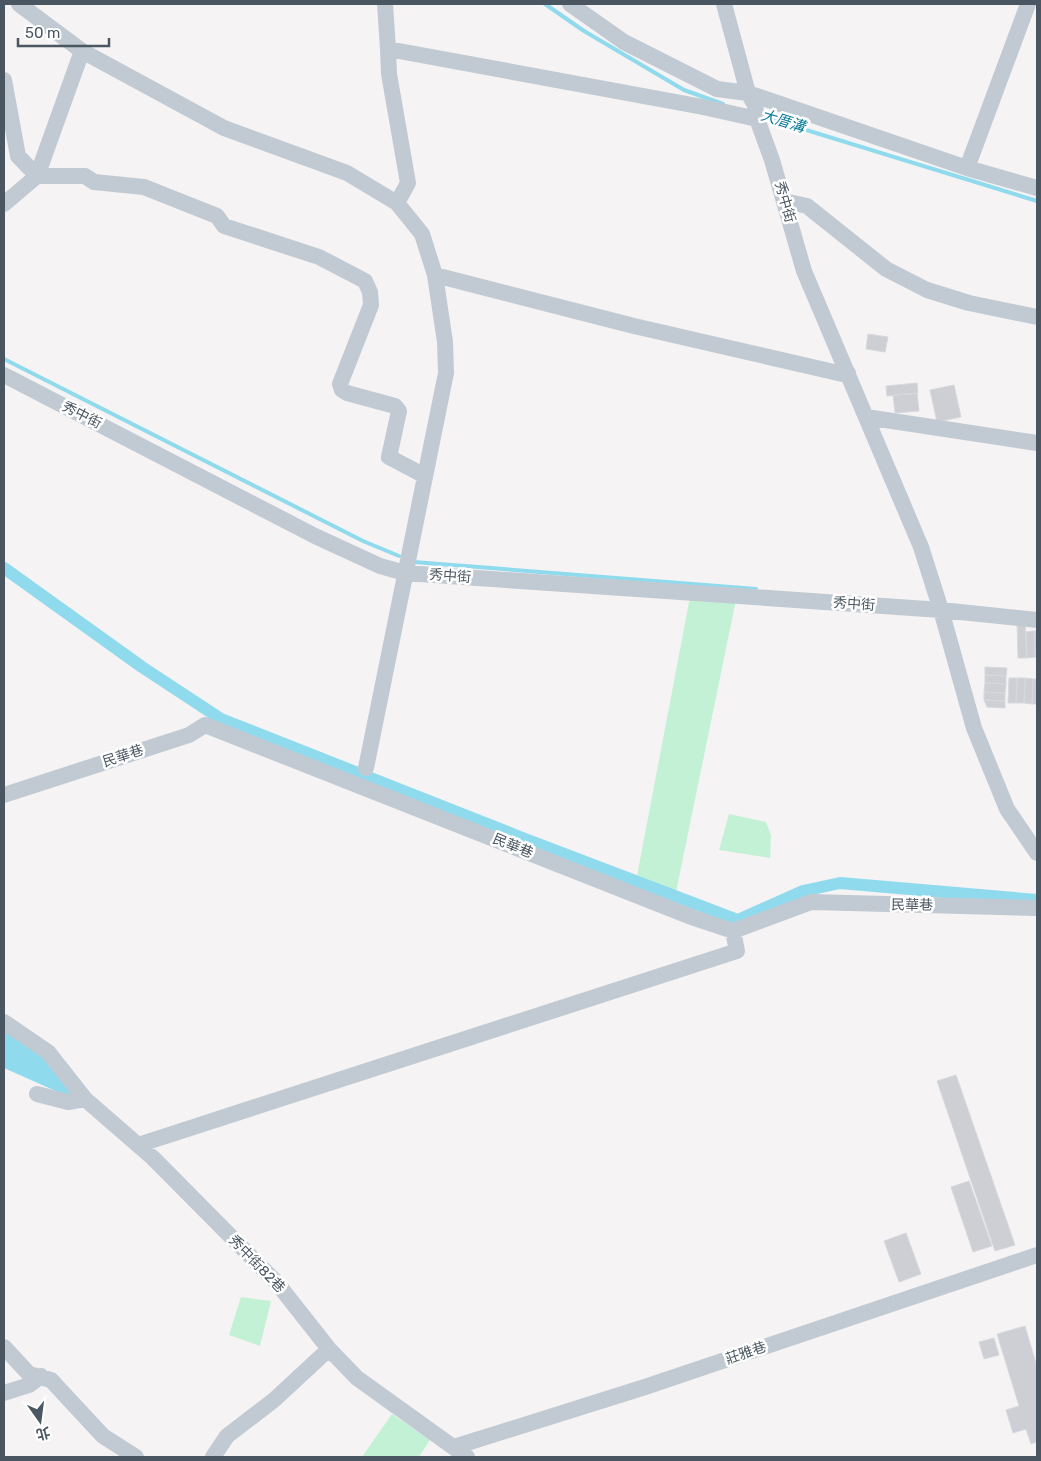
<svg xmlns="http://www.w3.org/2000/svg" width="1041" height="1461" font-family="Rubik,'Noto Sans TC',sans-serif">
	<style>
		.green { fill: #c3f1d5 }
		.water { fill: #90daee }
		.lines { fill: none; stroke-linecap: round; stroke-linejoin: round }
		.stream { stroke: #90daee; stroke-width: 4 }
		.canal { stroke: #90daee; stroke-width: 12 }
		.building { fill: #cdcfd5; stroke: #d7d9de }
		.minor { stroke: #c1cad2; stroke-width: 16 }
		.labels { text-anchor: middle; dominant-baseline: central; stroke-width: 5; stroke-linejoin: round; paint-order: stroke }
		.street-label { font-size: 14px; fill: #4a5661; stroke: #fff }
		.water-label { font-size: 15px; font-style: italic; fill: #0c7c9b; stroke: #fff }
	</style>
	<rect width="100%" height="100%" fill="#f5f3f3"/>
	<path class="green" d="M690,597L736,600L676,892L637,876Z
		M729,814L766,822L771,835L770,858L719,850Z
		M241,1297L271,1301L260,1346L229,1335Z
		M392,1414L430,1440L419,1457H362Z"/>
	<path class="water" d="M4,1030L45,1058L72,1091L69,1097L4,1068Z"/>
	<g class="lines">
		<path class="stream" d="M545,4L584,31L684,90L723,104
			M761,116L1037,201
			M4,359L363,541L399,556
			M414,562L756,589"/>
		<path class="canal" d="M4,568L142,667L221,719L520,837L738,920L803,891L840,883L1037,900"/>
	</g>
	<path class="building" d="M868,334L888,337L885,352L866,349Z
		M917,383L918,393L887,396L886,386Z
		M954,385L961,417L937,422L930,390Z
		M917,393L919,411L895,413L893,395Z
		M1017,621H1025L1027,658H1018Z
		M1034,631H1037V657H1035Z
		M1034,631L1035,657L1027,658L1026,632Z
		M985,667L1007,668L1006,676L985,675Z
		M985,675L1006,676V684L985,683Z
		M1009,678H1017L1016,703H1008Z
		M1017,678H1025L1024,703H1016Z
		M1025,678L1033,679L1032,704L1024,703Z
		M1033,679H1037V704H1032Z
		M985,683L1006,684L1005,693L984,692Z
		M984,692L1005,693V701L984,700Z
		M984,700L1005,701V708L987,707Z
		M956,1075L1015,1245L995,1251L937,1081Z
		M969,1181L992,1246L973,1252L951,1187Z
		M906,1233L921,1274L899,1282L884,1241Z
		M1025,1326L1037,1367V1442L1031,1444L1026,1429L1013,1433L1006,1410L1019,1406L997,1334Z
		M994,1338L999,1355L984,1359L979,1342Z"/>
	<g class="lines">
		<path class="minor" d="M19,4L82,51L224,128L347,173L397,203L422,234L435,275L445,342L446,373L366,768
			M385,4L388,49L703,107L757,119
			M570,4L624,42L717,89L748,93L967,168L1037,188
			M724,4L748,93L755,105L757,119L772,160L804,271L921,547L941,610L974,728L1007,809L1037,853
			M388,49L389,74L408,183L397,203
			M4,80L18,156L37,176H85L94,182L144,187L217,216L224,226L319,257L365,281L370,292L371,305L340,384L342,390L347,393L395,406L399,411L389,457L425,476
			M967,168L1028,4
			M784,201L807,206L886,269L927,290L969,303L1037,317
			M4,204L37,176L82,51
			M435,275L634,326L847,375L848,373
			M4,375L315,536L380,566L405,573L941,610L1037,620
			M866,417L1037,443
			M4,795L189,735L205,725L694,918L733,931L811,902L1037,908
			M4,1022L48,1052L85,1099
			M37,1094L68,1102L85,1099L153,1158L277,1283L329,1349L357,1378L467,1457
			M138,1145L737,951L733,931
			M4,1347L29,1374L51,1380L103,1436L136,1457
			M4,1393L29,1385L41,1376
			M454,1447L645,1387L1037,1255
			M213,1457L227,1436L274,1400L329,1349"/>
	</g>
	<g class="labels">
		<g class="street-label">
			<text transform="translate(785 202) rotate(74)">秀中街</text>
			<text transform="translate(82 415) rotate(27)">秀中街</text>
			<text transform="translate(450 576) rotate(4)">秀中街</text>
			<text transform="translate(854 604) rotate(4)">秀中街</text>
			<text transform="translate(123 756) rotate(-18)">民華巷</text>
			<text transform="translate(513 846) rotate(22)">民華巷</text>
			<text transform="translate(912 905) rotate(1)">民華巷</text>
			<text transform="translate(257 1264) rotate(46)">秀中街82巷</text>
			<text transform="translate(746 1353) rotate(-19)">莊雅巷</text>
		</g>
		<g class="water-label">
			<text transform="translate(783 121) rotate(17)">大厝溝</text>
		</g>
	</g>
	<rect width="1041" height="1461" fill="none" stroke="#4a5661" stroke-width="10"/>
	<g transform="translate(40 1421) rotate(166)" stroke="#ffffff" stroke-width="4" paint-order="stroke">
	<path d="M0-4L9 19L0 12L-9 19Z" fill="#4a5661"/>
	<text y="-8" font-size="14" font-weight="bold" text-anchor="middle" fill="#4a5661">北</text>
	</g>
	<path d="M18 38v8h91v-8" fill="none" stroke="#4a5661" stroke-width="2.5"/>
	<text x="25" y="38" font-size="15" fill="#4a5661" stroke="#ffffff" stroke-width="4" paint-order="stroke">50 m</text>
</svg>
